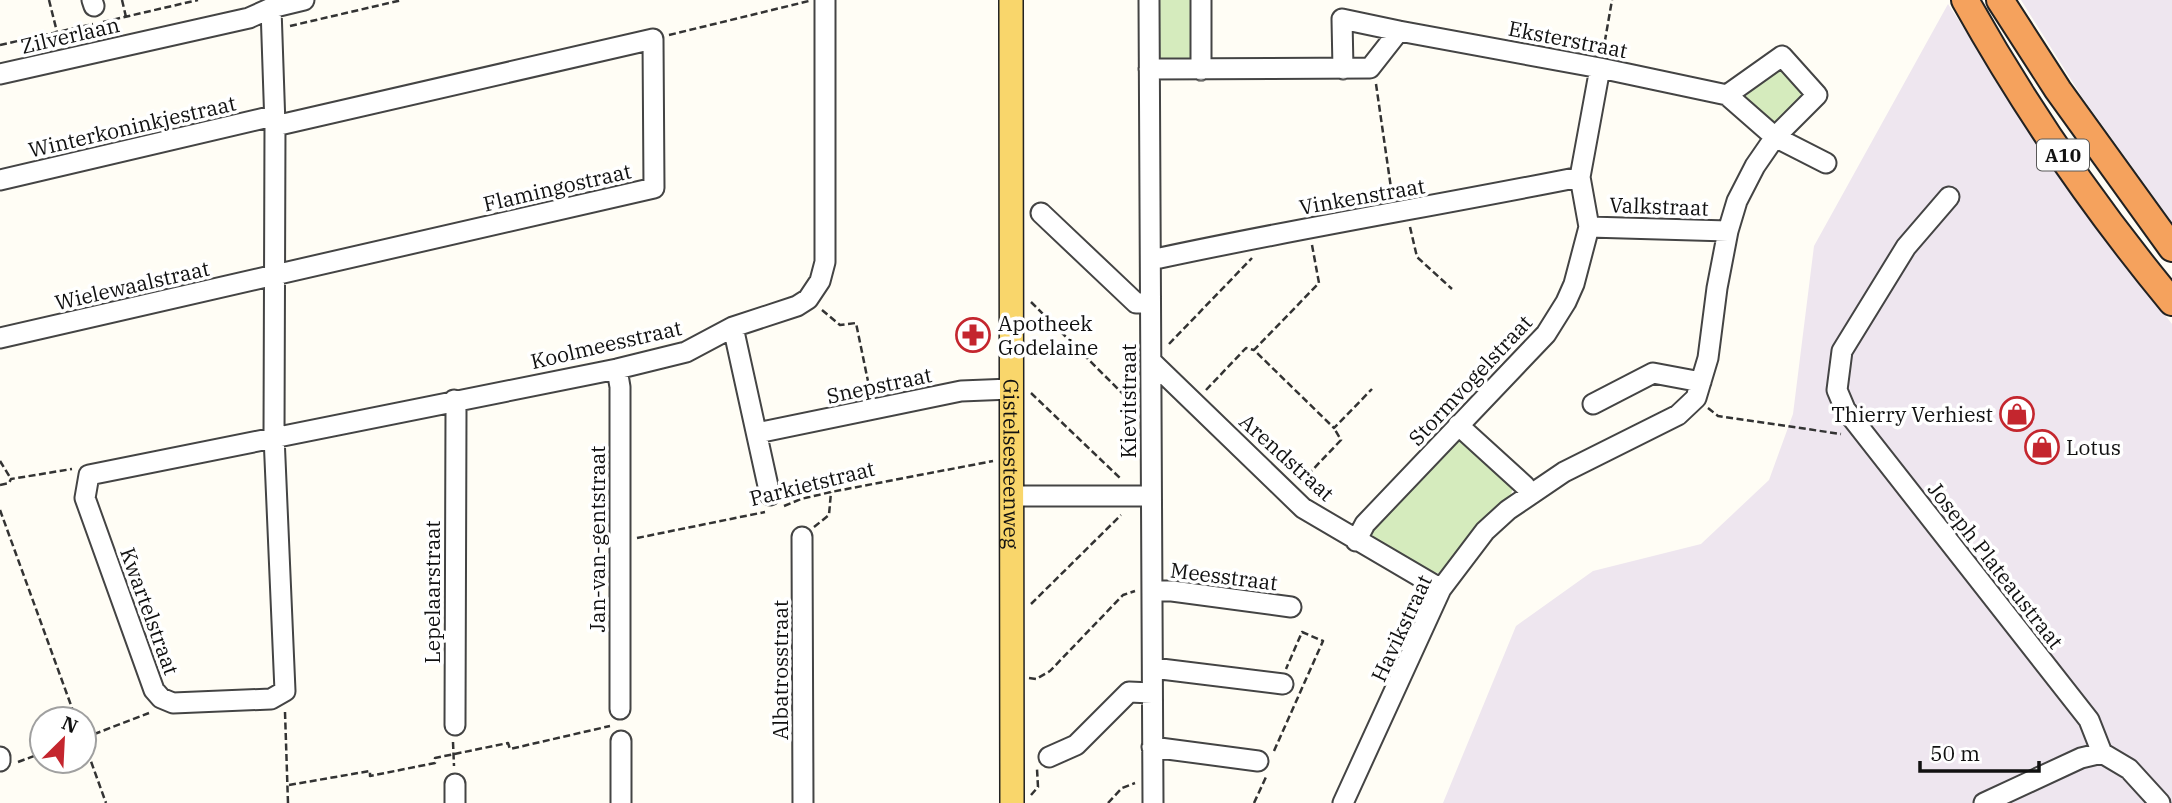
<svg xmlns="http://www.w3.org/2000/svg" width="2172" height="803" font-family="'IBM Plex Serif',serif">
	<style>
		.industrial { fill: #eee6ef }
		.green { fill: #d5ebbd }
		.lines { fill: none; stroke-linecap: round; stroke-linejoin: round }
		.minor-casing { stroke: #444; stroke-width: 23 }
		.major-casing { stroke: #222; stroke-width: 26 }
		.highway-casing { stroke: #222; stroke-width: 30 }
		.path { stroke: #333; stroke-width: 2.5; stroke-dasharray: 7 3.5; stroke-linecap: butt }
		.minor { stroke: #fff; stroke-width: 19 }
		.major { stroke: #f9d66b; stroke-width: 23 }
		.highway { stroke: #f5a25d; stroke-width: 26 }
		.labels { text-anchor: middle; dominant-baseline: central; stroke-width: 7; stroke-linejoin: round; paint-order: stroke }
		.shield { fill: #fff; stroke: #585858; stroke-width: 2 }
		.shield-label { font-size: 19px; font-weight: bold; fill: #111 }
		.street-label { font-size: 21px; fill: #111; stroke: #fff }
		.poi-label { font-size: 21px; fill: #111; stroke: #fff; text-anchor: start }
	</style>
	<rect width="100%" height="100%" fill="#fffdf5"/>
	<path class="industrial" d="M2021,0H2172V222L2082,97Z
		M1948,4L2078,202L2172,324V803H1443L1516,626L1593,571L1701,544L1769,480L1793,414L1814,246Z"/>
	<path class="green" d="M1157,0H1194V60H1158Z
		M1778,65L1805,93L1774,125L1745,97Z
		M1459,440L1463,441L1513,487L1510,498L1446,568L1439,573L1430,572L1374,540L1371,531Z"/>
	<g class="lines">
		<g class="minor-casing">
			<path id="minor" d="M92,0L94,6
				M1149,0L1153,803
				M1201,0V70
				M271,8L275,126L274,436L285,691L271,699L173,703L161,698L154,690L85,498L89,475L617,369L686,352L733,327L797,306L808,299L820,281L825,262V0
				M1149,69L1370,68L1399,31L1600,68L1727,95
				M1343,69L1342,19L1399,31
				M0,74L249,18L271,8L304,0
				M0,180L273,116
				M1949,197L1906,247L1842,351L1837,390L1845,409L2089,720L2102,753
				M1041,213L1136,303H1150
				M1589,227L1728,231
				M1151,258H1160C1299,228 1440,205 1580,177
				M733,327L770,495
				M0,338L654,188L653,39L275,126
				M1152,362L1303,508L1441,589
				M617,369L620,387V709
				M454,400L456,411L455,725
				M1593,404L1653,373L1701,382
				M1458,425L1525,486L1530,494
				M757,433L961,391L1011,389
				M1011,496H1150
				M802,537L803,803
				M1356,541L1365,524L1546,334L1566,302L1574,284L1589,227L1580,177L1600,68
				M1152,591H1172L1291,607
				M1153,668L1283,684
				M621,741V803
				M1152,747L1258,761
				M0,757V761
				M1049,757L1076,745L1129,692L1152,693
				M455,784V803
				M1343,803L1441,589L1485,531L1508,510L1564,472L1678,415L1696,398L1708,358L1717,288L1728,231L1737,201L1755,166L1775,137L1817,95L1782,56L1727,95L1775,137L1826,163
				M1984,803L2081,758L2102,753L2129,769L2160,803"/>
		</g>
		<g class="major-casing">
			<g id="major">
				<path id="s1" d="M1011,0L1012,803"/>
			</g>
		</g>
		<g class="highway-casing">
			<path id="highway" d="M1965,0C2023,104 2096,210 2172,302
				M2000,0L2058,90L2172,248"/>
		</g>
		<path class="path" d="M49,0L57,32
			M122,0L126,17
			M103,22L198,0
			M290,26L402,0
			M669,35L809,1
			M0,45L93,24
			M1603,52L1612,0
			M1376,84L1392,195
			M1410,227L1417,257L1452,289
			M1312,245L1319,283L1254,350L1334,428L1372,389
			M1031,302L1133,404
			M822,310L840,325L856,323L870,391
			M1169,344L1252,258
			M1206,390L1246,348L1254,350
			M1031,393L1120,478
			M1708,408L1718,416L1841,434
			M0,461L11,479
			M1300,483L1341,440L1334,428
			M0,485L9,483L11,479L72,469
			M784,506L801,499L831,492L993,461
			M0,510L76,719
			M814,527L829,515L831,492
			M637,538L765,512
			M1031,604L1121,515
			M1029,678L1036,679L1050,671L1123,595L1135,591
			M285,712L288,803
			M84,738L149,713
			M84,742L106,803
			M453,742L454,766
			M1274,751L1323,641L1302,632L1286,669
			M18,762L42,753
			M289,785L370,771V776L435,763V758L508,743L510,749L610,726
			M1031,795L1038,787L1037,769
			M1108,803L1122,788L1135,783
			M1254,803L1266,777"/>
		<use href="#minor" class="minor"/>
		<use href="#major" class="major"/>
		<use href="#highway" class="highway"/>
	</g>
	<defs>
		<g id="pharmacy-ring" transform="scale(1.75)"><circle r="9.5" fill="#fff" stroke="#c4262e" stroke-width="1.5"/><path d="M-2-6h4v4h4v4h-4v4h-4v-4h-4v-4h4Z" fill="#c4262e"/></g>
		<g id="shop-ring" transform="scale(1.75)"><circle r="9.5" fill="#fff" stroke="#c4262e" stroke-width="1.5"/><path d="M-5-2.5h2.3a2.7 3.5 0 0 1 5.4 0H5L5.5 6h-11ZM-1.5-2.5h3a1.5 2.3 0 0 0-3 0Z" fill="#c4262e"/></g>
	</defs>
	<g fill-rule="evenodd">
		<use href="#pharmacy-ring" x="973" y="335"/>
		<use href="#shop-ring" x="2017" y="414"/>
		<use href="#shop-ring" x="2042" y="447"/>
	</g>
	<g class="labels">
		<rect class="shield" x="2037" y="139.5" width="52" height="31" rx="5"/>
		<g class="shield-label">
			<text x="2063" y="155">A10</text>
		</g>
		<g class="street-label">
			<text transform="translate(70 35) rotate(-13)">Zilverlaan</text>
			<text transform="translate(1568 39) rotate(11)">Eksterstraat</text>
			<text transform="translate(132 126) rotate(-13)">Winterkoninkjestraat</text>
			<text transform="translate(557 187) rotate(-13)">Flamingostraat</text>
			<text transform="translate(1362 196) rotate(-10)">Vinkenstraat</text>
			<text transform="translate(1659 206) rotate(2)">Valkstraat</text>
			<text transform="translate(132 285) rotate(-13)">Wielewaalstraat</text>
			<text transform="translate(606 344) rotate(-13)">Koolmeesstraat</text>
			<text transform="translate(1470 380) rotate(-47)">Stormvogelstraat</text>
			<text transform="translate(879 385) rotate(-12)">Snepstraat</text>
			<text transform="translate(1128 401) rotate(-90)">Kievitstraat</text>
			<text transform="translate(1287 457) rotate(42)">Arendstraat</text>
			<text stroke="none"><textPath href="#s1" startOffset="464">Gistelsesteenweg</textPath></text>
			<text transform="translate(812 483) rotate(-14)">Parkietstraat</text>
			<text transform="translate(597 539) rotate(-90)">Jan-van-gentstraat</text>
			<text transform="translate(1996 565) rotate(52)">Joseph Plateaustraat</text>
			<text transform="translate(1224 576) rotate(7)">Meesstraat</text>
			<text transform="translate(432 592) rotate(-90)">Lepelaarstraat</text>
			<text transform="translate(150 611) rotate(70)">Kwartelstraat</text>
			<text transform="translate(1401 628) rotate(-65)">Havikstraat</text>
			<text transform="translate(780 670) rotate(-90)">Albatrosstraat</text>
		</g>
		<g class="poi-label">
			<text x="998" y="323">Apotheek<tspan x="998" dy="24">Godelaine</tspan></text>
			<text x="1993" y="414" text-anchor="end">Thierry Verhiest</text>
			<text x="2066" y="447">Lotus</text>
		</g>
	</g>
	<g transform="translate(63 740) rotate(24)"><circle r="33" fill="#ffffff" stroke="#a0a0a0" stroke-width="2"/>
	<path d="M0-5L12 26L0 18L-12 26Z" fill="#c4262e"/>
	<text y="-10" font-size="19" font-weight="bold" text-anchor="middle" fill="#111111">N</text>
	</g>
	<path d="M1920 761v10h119v-10" fill="none" stroke="#111111" stroke-width="3.5"/>
	<text x="1930" y="761" font-size="21" fill="#111111" stroke="#ffffff" stroke-width="5" paint-order="stroke">50 m</text>
</svg>
